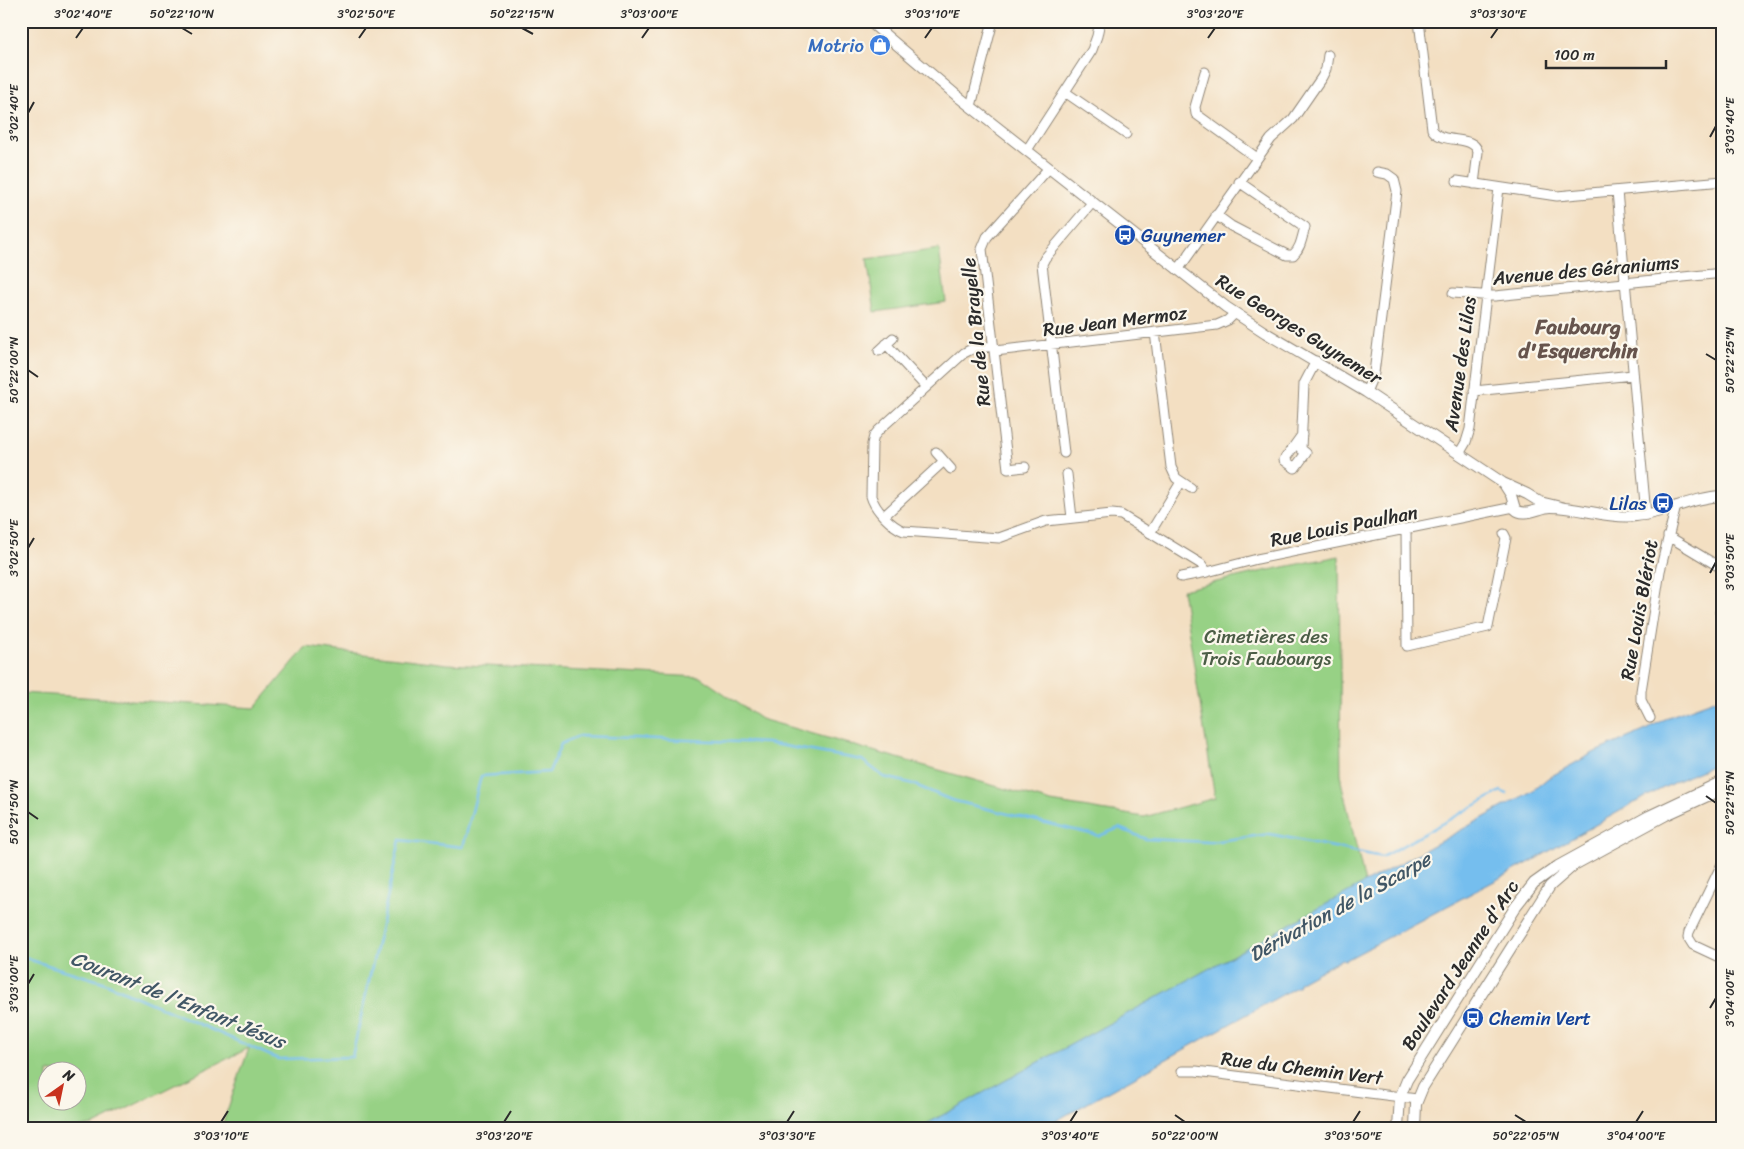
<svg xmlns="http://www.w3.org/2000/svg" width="1744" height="1149" font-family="Sriracha,sans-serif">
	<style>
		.green { fill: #97d185; stroke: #617e58; fill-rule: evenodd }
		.water { fill: #75beee; stroke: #50748c }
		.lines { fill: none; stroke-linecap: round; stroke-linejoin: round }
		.stream { stroke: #75beee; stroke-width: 2.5 }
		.minor-casing { stroke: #8f8576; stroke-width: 11 }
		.major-casing { stroke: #8f8576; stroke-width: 12 }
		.minor { stroke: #fff; stroke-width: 9 }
		.major { stroke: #fff; stroke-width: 10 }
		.ticks { fill: none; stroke: #2b2b2b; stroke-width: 2 }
		.labels { text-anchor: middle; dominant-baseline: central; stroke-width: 4.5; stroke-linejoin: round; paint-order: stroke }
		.shop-label { font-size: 19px; fill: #366cbe; stroke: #fbf7ec; text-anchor: end }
		.transit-label { font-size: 19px; fill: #164399; stroke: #fbf7ec; text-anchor: start }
		.street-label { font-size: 19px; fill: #2b2b2b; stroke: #fbf7ec }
		.park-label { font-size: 19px; fill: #4b5d46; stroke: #fbf7ec }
		.water-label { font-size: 20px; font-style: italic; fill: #415766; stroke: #fbf7ec }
		.quarter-label { font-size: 21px; font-weight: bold; fill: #66544d; stroke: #fbf7ec }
		.neatline { fill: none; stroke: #2b2b2b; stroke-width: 2 }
		.ticks-label { font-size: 12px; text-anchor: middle; fill: #2b2b2b }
	</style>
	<rect width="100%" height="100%" fill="#fbf7ec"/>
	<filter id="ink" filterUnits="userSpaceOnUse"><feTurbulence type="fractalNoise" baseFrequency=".02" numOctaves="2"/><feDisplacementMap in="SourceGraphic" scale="10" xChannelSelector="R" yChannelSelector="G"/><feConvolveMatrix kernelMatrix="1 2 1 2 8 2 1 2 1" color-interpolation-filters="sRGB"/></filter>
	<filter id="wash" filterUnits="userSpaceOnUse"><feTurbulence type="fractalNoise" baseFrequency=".0096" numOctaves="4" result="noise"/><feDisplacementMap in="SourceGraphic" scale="20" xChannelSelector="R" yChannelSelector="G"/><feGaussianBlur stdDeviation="1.12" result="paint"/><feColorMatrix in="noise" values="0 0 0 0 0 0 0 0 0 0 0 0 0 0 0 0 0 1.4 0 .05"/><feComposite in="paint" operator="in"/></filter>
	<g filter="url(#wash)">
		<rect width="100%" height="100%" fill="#f3dfc2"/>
		<path class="green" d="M939,249L946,302L875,312L867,259Z
			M1339,556L1341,781L1376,930L1014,1128H221L249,1048L94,1125L76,1128H21V693L255,708L306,647L447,664L700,677L761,719L1051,802L1144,817L1215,798L1182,590L1259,572ZM48,1072H78V1102H48Z"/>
		<path class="water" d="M1723,697V761L1677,781L1634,803L1532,861L1346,960L1342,959L1300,982L1298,986L1043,1128H919L1532,791L1548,778L1595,752L1644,731L1668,717Z"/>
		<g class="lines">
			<path class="stream" d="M21,955L34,961L103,982L278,1059L352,1057L400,840L463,847L481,776L549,772L561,744L579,736L767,743L862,760L884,777L910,783L951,800L1099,836L1119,828L1146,839L1210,842L1270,834L1382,857L1501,791L1507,794"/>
		</g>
	</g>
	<g filter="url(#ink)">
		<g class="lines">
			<g class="minor-casing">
				<path id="minor" d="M1419,21L1432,129C1442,146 1473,133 1478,152L1474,184
					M1205,72L1195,107L1196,114L1257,158
					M1065,92L1126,134
					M971,106L993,21
					M1027,150L1092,50L1097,36L1100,21
					M1457,181L1557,196L1723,181
					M1617,191L1646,515
					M1216,215L1231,226L1287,255H1293C1301,248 1302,237 1305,227L1239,182
					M1178,270L1271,139L1293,119L1322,77L1326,69L1328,55
					M1453,293L1495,296L1723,273
					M1155,332L1171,467L1176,478L1191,488
					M886,344L926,387
					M994,346L972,349L964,353L879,430L874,436L872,444L871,496C875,510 891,526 904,531L999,538L1046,521L1112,514L1121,515L1201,564L1207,572
					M879,351L893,338
					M995,351L1217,325L1228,320L1235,313
					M1474,391L1633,375
					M1366,392L1374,373L1397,191L1394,179L1387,174L1377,172
					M1302,435L1284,460L1295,468L1306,453L1301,449L1304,384L1316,361
					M936,452L951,469
					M1064,453L1042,264L1045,258L1092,203
					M1459,454L1466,442L1470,429L1499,188
					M1025,467L1008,469L982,249L987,237L1049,168
					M1067,474L1072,518
					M884,516L944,461
					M1406,530L1407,646L1488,627L1506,538L1504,534
					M1150,533L1181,482
					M1668,536L1723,569
					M1181,577L1207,572L1257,559L1514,507
					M1720,612L1723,606
					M1650,718L1641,700V691L1660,571L1676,506
					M1723,862L1689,932L1688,937L1693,945L1723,959
					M1182,1071H1196L1417,1099"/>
			</g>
			<g class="major-casing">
				<path id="major" d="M869,21L956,95L1226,307L1266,333L1366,392L1503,483L1527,494L1540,502L1565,508
					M1504,484L1511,495L1515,509C1524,518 1540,507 1551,507C1580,507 1607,519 1636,516C1666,513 1693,497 1723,496
					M1398,1128L1400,1097L1407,1080L1516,906L1534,883L1558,866L1649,816L1723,781
					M1415,1128L1416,1104L1423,1087L1550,886L1574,865L1666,815L1723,789"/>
			</g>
			<use href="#minor" class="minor"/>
			<use href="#major" class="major"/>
		</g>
	</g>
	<path class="ticks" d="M182,28L192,34M522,28L533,34M76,38L83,28M359,38L366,28M642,38L649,28M925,38L932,28M1208,38L1215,28M1491,38L1498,28M28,113L34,102M1710,137L1716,126M1706,354L1716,360M28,370L38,377M28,548L34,538M1710,573L1716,562M1706,796L1716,803M28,812L38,819M28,984L34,974M1710,1008L1716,998M1175,1115L1185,1122M1515,1115L1526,1122M221,1122L228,1111M504,1122L511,1111M787,1122L794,1111M1070,1122L1077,1111M1353,1122L1360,1111M1636,1122L1643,1111"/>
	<defs>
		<g id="shop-disc" transform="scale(1.125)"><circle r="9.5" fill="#3f7fe0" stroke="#fbf7ec"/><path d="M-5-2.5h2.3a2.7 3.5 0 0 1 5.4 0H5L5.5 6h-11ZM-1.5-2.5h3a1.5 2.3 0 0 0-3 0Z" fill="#fff"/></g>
		<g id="bus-disc" transform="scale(1.125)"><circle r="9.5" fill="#1a4fb4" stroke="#fbf7ec"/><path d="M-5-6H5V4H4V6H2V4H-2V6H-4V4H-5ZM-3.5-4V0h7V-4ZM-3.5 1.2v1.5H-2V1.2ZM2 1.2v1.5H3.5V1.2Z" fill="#fff"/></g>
	</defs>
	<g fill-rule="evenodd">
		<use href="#shop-disc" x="880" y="45"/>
		<use href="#bus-disc" x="1125" y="235"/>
		<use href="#bus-disc" x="1663" y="503"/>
		<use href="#bus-disc" x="1473" y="1018"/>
	</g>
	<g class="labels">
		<g class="shop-label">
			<text x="864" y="45">Motrio</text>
		</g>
		<g class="transit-label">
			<text x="1141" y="235">Guynemer</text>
			<text x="1647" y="503" text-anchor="end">Lilas</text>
			<text x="1489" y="1018">Chemin Vert</text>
		</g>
		<g class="street-label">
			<text transform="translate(1586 270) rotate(-5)">Avenue des Géraniums</text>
			<text transform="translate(1115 321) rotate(-7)">Rue Jean Mermoz</text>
			<text transform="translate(1299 329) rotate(32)">Rue Georges Guynemer</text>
			<text transform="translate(976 332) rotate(-96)">Rue de la Brayelle</text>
			<text transform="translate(1460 364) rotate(-82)">Avenue des Lilas</text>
			<text transform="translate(1344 526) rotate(-11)">Rue Louis Paulhan</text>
			<text transform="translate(1639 610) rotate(-80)">Rue Louis Blériot</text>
			<text transform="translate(1460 965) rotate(-57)">Boulevard Jeanne d'Arc</text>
			<text transform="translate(1302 1068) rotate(7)">Rue du Chemin Vert</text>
		</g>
		<g class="park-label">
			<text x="1266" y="636">Cimetières des<tspan x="1266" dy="22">Trois Faubourgs</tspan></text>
		</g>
		<g class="water-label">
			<text transform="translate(1340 907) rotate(-29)">Dérivation de la Scarpe</text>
			<text transform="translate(178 1000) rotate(22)">Courant de l'Enfant Jésus</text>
		</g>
		<g class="quarter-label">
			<text x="1578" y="327">Faubourg<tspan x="1578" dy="24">d'Esquerchin</tspan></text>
		</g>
	</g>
	<rect width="1744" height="1149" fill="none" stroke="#fbf7ec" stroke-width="55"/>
	<g transform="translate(62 1086) rotate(33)"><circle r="24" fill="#fbf7ec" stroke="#a8a59f"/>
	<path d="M0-4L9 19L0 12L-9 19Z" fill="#c8321e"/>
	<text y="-8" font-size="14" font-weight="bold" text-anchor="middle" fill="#2b2b2b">N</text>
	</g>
	<path d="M1546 60v8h120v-8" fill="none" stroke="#2b2b2b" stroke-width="2.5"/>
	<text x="1554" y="60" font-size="15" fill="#2b2b2b" stroke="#fbf7ec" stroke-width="4" paint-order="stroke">100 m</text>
	<rect x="28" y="28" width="1688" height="1094" class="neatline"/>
	<g class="ticks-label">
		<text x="83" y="18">3°02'40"E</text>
		<text x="182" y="18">50°22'10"N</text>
		<text x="366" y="18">3°02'50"E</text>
		<text x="522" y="18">50°22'15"N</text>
		<text x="649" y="18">3°03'00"E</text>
		<text x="932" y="18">3°03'10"E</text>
		<text x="1215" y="18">3°03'20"E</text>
		<text x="1498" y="18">3°03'30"E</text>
		<text transform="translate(14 113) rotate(-90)" y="4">3°02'40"E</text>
		<text transform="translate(1730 126) rotate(-90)" y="4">3°03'40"E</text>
		<text transform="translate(1730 360) rotate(-90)" y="4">50°22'25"N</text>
		<text transform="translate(14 370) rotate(-90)" y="4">50°22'00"N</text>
		<text transform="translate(14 548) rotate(-90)" y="4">3°02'50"E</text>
		<text transform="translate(1730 562) rotate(-90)" y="4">3°03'50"E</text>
		<text transform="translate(1730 803) rotate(-90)" y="4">50°22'15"N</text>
		<text transform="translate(14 812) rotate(-90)" y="4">50°21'50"N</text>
		<text transform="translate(14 984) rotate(-90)" y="4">3°03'00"E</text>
		<text transform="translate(1730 998) rotate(-90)" y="4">3°04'00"E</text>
		<text x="221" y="1140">3°03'10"E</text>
		<text x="504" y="1140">3°03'20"E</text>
		<text x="787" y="1140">3°03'30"E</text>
		<text x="1070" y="1140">3°03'40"E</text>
		<text x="1185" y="1140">50°22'00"N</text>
		<text x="1353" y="1140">3°03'50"E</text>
		<text x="1526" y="1140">50°22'05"N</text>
		<text x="1636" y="1140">3°04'00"E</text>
	</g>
</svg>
